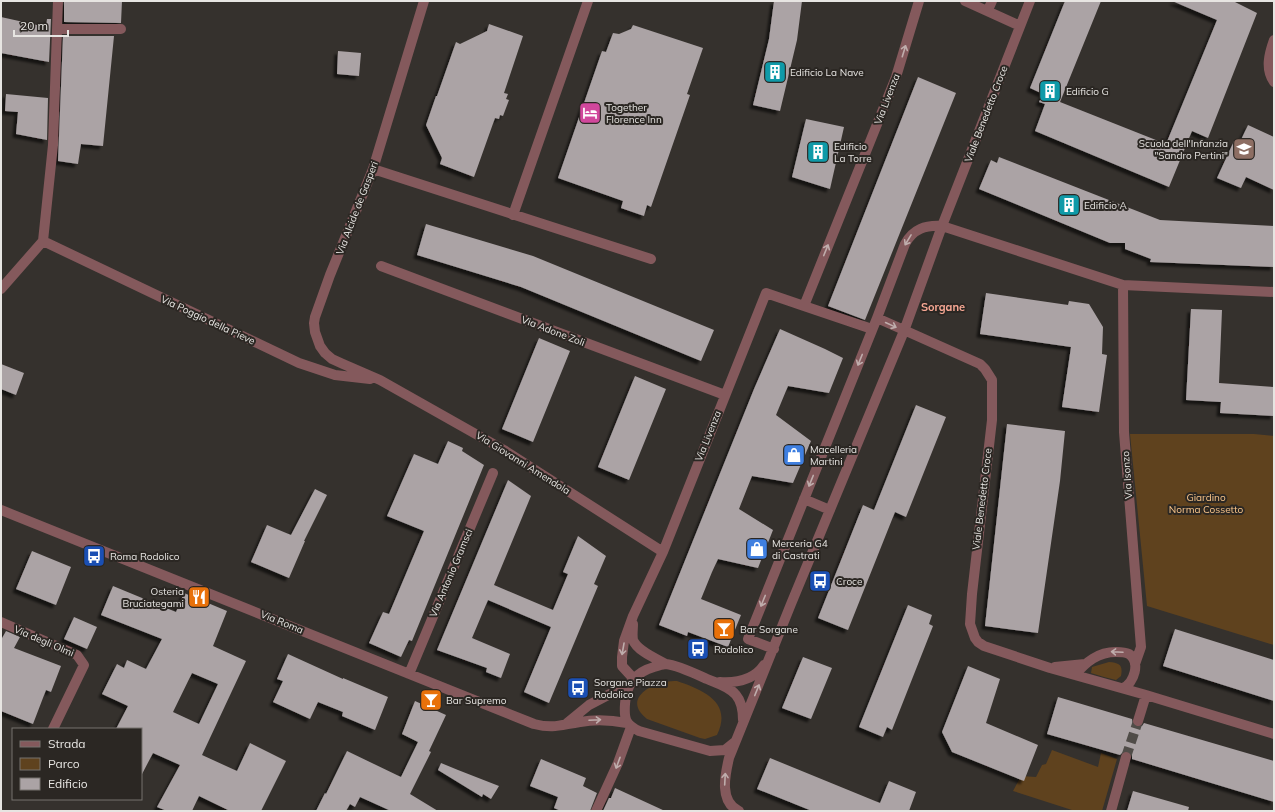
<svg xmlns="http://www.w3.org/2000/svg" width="1275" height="812" font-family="Mulish,sans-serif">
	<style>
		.green { fill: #5f421e }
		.building { fill: #aba3a5; fill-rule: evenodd; filter: url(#shadow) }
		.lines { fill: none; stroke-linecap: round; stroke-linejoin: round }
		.minor-tunnel { stroke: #504c48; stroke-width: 10; stroke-dasharray: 10 5; stroke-linecap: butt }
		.minor { stroke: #84595c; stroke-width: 10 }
		.oneway { stroke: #bfadac }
		.labels { text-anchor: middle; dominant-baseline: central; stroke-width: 4; stroke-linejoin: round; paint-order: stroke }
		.poi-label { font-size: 10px; fill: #e7e5e2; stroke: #2b2723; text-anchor: start }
		.street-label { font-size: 10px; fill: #e7e5e2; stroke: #2b2723 }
		.park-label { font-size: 10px; fill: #fdc88c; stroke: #2b2723 }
		.neighbourhood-label { font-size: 11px; font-weight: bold; fill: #f9a995; stroke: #2b2723 }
	</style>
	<defs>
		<filter id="shadow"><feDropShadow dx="-3.5" dy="3.5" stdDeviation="1" flood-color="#0009"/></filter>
	</defs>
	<rect width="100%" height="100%" fill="#35312d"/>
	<path class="green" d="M1130,434H1254L1274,436V645L1147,606Z
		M1109,662C1120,663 1123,665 1121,676L1116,680L1104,677L1091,673L1092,667Z
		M677,681C703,690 733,702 717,735L705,739L700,738L647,719C624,701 646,686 665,682C669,681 673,681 677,681Z
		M1052,750L1098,767L1101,753L1117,759L1102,811H1075L1013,791L1021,776L1036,777L1042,765L1046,764Z"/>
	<path class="building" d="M64,1H122L121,23L64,22Z
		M774,1H802L797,40L780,111L753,105L769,39Z
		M1065,1H1101L1060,102L1166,144L1217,20L1172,1H1233L1257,13L1208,138L1192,131L1169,187L1035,131L1045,104L1039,102L1043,94L1030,88Z
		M1,17L46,27L47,19H51L49,62L1,53Z
		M489,24L523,36L504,93L508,94L506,99L509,100L503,116L500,115L499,119L495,118L474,177L440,164L442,158L426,125L436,96H437L456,42L460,44L487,31Z
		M633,25L703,48L687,94L690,95L651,207L647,205L644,216L621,208L623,201L558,178L602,51L606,52L613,33L619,34L631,29Z
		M63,36H114L103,146L81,144L78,164L58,161Z
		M338,51L361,53L359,76L337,74Z
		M918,77L956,93L865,320L828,306Z
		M6,94L48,98L47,140L16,134L18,112L5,111Z
		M806,119L844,127L830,189L792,177Z
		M1248,125L1274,137V190L1246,177L1241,188L1217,178L1234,141L1239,144Z
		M999,157L1160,220L1274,226V267L1150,262L1151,259L1125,249V243H1110L979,189L991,160L997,163Z
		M426,224L533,256L714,330L701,361L521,287L417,255Z
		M986,293L1068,305L1069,301L1089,304L1103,327L1102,354L1107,355L1099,412L1062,407L1071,347L980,334Z
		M1191,309L1222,310L1219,383L1274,387V416L1220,413L1221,402L1186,400Z
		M780,329L825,349L843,358L829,393L788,386L776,415L811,441L793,483L752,476L739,509L773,530L758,568L718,559L712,572L701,599L741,615L728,647L688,632L687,636L659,625L754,389Z
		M539,338L570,351L533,442L502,429Z
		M1,364L24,373L16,395L1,389Z
		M635,376L666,389L629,480L598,467Z
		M916,405L946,417L906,517L895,512L848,630L818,618L863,505L874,510Z
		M1007,424L1065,431L1060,481L1038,633L985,626Z
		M448,441L463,448L462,451L484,465L412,641L409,640L401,657L369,643L383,612L389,614L424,531L387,516L414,454L438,464Z
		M508,480L531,496L494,585L553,610L568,574L563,572L578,536L606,556L594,584L598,586L549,703L524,692L551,627L488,600L472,638L510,654L501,678L486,672L487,668L437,650Z
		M315,489L327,495L304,541H305L289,578L251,562L267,525L291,535Z
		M32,551L71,567L56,605L16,589Z
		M113,586L176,612L184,593L227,611L213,646L246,661L202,755L237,771L250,743L286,761L261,811H230L199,796L192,811H167L157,807L180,765L153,753L141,776V729H116L128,706L102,694L117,664L124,668L127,660L146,669L162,639L101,615ZM192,673L218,684L199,724L173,712Z
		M908,605L932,615L929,624L933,626L892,730L887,727L883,737L859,727Z
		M74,617L97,627L87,649L64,639Z
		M1175,629L1274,660V701L1163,666Z
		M6,631L20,637L14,648L61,666L51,692L46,690L33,724L1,711V640Z
		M288,654L343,679V678L388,697L375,730L342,716L343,712L318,702L310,719L273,702L283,681L277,679Z
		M803,657L832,668L811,719L782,708Z
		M968,666L1000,679L986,723L1038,745L1024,781L952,752L942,732Z
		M1058,697L1132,719L1133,725L1136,727L1142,726L1144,723L1274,761V802L1132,759V755L1128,751H1124L1120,755L1047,734Z
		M415,701L446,715L429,751L431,752L410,794L438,811H391L360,797L355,807L350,804L346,811H316L325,793L326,794L347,751L401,777L418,742L402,734Z
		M770,758L880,803L889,781L916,792L909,811H812L757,789Z
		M541,759L586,778L583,786L597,793L590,811H561L554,808L558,797L530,786Z
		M441,763L458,770L499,786L491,799L483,794L482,797L438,770Z
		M615,788L665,811H603L609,798H611Z
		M1133,791L1189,807L1188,811H1127Z"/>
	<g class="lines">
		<path class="minor-tunnel" d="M1126,757L1138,721"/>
		<path class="minor" d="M424,1L373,169L330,275L315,317L314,323L315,332L320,346L325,353L332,359L343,364L380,380L504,450L663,552
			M965,1L1020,26
			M988,10L992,1
			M58,29H121
			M1274,40C1269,54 1265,69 1274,82
			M373,169L651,259
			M513,215L588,1
			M43,241L299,363L335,375L370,379
			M381,266L725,395
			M1123,285L1124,432L1141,647L1135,664
			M1,289L43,241L53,145L58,1
			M804,306L872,329
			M877,318L980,364L985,369L992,380V420L972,594L970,624L975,638L978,642L984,646L1050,668L1146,695L1274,734
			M804,499L830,510
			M1,510L534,724C554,729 560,725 580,722C596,719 611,720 627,723
			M1,622L77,655L84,665L53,729
			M633,624C633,629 632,635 633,640C637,651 657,659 666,664
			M774,649L748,639L877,318L905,244C913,229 925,225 942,226L1123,285L1274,292
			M1055,667L1085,664
			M409,674L493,473
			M1075,675C1086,662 1098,652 1116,652C1120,652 1125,652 1129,654C1141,662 1134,683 1123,688
			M633,678L622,666V657L624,641L633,616L663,552L766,293L804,306L896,77L919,1
			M720,682C736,683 754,680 764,665
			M1138,721L1146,695
			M567,723L589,705L629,684
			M735,742L725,750L710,751L639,731C625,724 624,719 625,704C626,684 636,672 654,667C658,666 663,664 666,664C677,665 696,674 707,679C716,683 729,686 736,695C742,702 743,712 743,720
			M596,811L618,763L631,727
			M739,811C719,802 725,775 729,758L791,604L904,331L942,226L1030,1
			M1111,811L1126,757"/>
	</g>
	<defs><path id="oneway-shaft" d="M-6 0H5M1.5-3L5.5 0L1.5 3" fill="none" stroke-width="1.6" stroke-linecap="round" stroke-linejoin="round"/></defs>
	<g class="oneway">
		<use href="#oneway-shaft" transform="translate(904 51) rotate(-73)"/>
		<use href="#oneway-shaft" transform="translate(908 240) rotate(121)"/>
		<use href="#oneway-shaft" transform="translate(826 250) rotate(-68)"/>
		<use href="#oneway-shaft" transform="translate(891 325) rotate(25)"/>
		<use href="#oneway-shaft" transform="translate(860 360) rotate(112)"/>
		<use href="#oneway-shaft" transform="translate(811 481) rotate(112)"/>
		<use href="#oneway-shaft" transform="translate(763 601) rotate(112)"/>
		<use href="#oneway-shaft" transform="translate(623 649) rotate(100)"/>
		<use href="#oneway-shaft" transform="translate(1117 652) rotate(-177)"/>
		<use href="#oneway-shaft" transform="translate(757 690) rotate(-68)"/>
		<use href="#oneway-shaft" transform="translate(595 720) rotate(-3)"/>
		<use href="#oneway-shaft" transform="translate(618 763) rotate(110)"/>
		<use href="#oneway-shaft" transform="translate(725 779) rotate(-87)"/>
	</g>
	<defs>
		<g id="building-square" transform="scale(1.15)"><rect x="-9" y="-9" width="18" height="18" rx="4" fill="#0f9aa8" stroke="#2b2723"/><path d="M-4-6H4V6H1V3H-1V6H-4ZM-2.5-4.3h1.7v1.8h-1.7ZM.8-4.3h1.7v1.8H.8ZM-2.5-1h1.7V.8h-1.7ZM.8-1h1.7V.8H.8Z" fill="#fff"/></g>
		<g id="hotel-square" transform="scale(1.15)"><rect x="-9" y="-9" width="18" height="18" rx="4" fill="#d1479c" stroke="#2b2723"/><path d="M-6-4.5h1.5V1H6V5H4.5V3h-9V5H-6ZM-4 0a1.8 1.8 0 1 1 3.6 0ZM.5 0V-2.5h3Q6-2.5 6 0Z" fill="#fff"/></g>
		<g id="school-square" transform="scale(1.15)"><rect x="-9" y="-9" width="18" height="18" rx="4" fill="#8d6e63" stroke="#2b2723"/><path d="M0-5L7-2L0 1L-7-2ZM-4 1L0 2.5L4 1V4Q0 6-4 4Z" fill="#fff"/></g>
		<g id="shop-square" transform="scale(1.15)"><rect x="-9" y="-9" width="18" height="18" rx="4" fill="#3f7fe0" stroke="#2b2723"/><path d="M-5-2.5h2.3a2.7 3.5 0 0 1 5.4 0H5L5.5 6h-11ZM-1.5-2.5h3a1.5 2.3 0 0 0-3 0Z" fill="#fff"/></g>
		<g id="bus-square" transform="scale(1.15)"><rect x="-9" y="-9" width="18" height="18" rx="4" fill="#1a4fb4" stroke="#2b2723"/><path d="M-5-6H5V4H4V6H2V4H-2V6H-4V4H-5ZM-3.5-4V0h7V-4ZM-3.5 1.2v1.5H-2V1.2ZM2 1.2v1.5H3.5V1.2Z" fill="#fff"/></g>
		<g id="restaurant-square" transform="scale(1.15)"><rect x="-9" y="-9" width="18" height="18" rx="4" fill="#e8710a" stroke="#2b2723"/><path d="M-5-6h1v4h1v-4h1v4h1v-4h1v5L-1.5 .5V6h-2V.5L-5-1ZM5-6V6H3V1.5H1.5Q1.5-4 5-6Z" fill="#fff"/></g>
		<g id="bar-square" transform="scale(1.15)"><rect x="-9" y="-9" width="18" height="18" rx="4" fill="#e8710a" stroke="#2b2723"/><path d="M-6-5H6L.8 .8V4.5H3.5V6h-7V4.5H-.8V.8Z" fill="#fff"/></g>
	</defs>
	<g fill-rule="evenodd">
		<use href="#building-square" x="775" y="72"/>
		<use href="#building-square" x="1050" y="91"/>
		<use href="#hotel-square" x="590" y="113"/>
		<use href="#school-square" x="1244" y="149"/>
		<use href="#building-square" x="818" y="152"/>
		<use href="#building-square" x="1069" y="205"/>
		<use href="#shop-square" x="794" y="455"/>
		<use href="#shop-square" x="757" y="549"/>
		<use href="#bus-square" x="94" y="556"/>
		<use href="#bus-square" x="820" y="581"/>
		<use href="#restaurant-square" x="199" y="597"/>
		<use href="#bar-square" x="724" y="629"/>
		<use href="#bus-square" x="698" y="649"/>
		<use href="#bus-square" x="578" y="688"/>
		<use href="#bar-square" x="431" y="700"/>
	</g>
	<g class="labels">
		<g class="poi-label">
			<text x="790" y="72">Edificio La Nave</text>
			<text x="1066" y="91">Edificio G</text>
			<text x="606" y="107">Together<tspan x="606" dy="12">Florence Inn</tspan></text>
			<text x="1228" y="143" text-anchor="end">Scuola dell'Infanzia<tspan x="1228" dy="12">"Sandro Pertini"</tspan></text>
			<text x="834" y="146">Edificio<tspan x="834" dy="12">La Torre</tspan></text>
			<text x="1084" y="205">Edificio A</text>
			<text x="810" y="449">Macelleria<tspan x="810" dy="12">Martini</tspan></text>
			<text x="772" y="543">Merceria G4<tspan x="772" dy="12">di Castrati</tspan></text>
			<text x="110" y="556">Roma Rodolico</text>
			<text x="836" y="581">Croce</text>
			<text x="184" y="591" text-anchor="end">Osteria<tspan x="184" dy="12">Bruciategami</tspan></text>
			<text x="740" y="629">Bar Sorgane</text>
			<text x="714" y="649">Rodolico</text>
			<text x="594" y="682">Sorgane Piazza<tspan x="594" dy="12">Rodolico</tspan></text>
			<text x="446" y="700">Bar Supremo</text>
		</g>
		<g class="street-label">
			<text transform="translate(887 99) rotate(-69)">Via Livenza</text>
			<text transform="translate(986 114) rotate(-69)">Viale Benedetto Croce</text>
			<text transform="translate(357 208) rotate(-69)">Via Alcide de Gasperi</text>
			<text transform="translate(208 320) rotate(25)">Via Poggio della Pieve</text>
			<text transform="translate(553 331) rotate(21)">Via Adone Zoli</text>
			<text transform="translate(708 436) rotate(-68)">Via Livenza</text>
			<text transform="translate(523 463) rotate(32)">Via Giovanni Amendola</text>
			<text transform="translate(1127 475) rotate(-94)">Via Isonzo</text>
			<text transform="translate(982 499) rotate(-83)">Viale Benedetto Croce</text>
			<text transform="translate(451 573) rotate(-67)">Via Antonio Gramsci</text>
			<text transform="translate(282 622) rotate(22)">Via Roma</text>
			<text transform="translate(44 641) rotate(23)">Via degli Olmi</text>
		</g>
		<g class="park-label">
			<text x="1206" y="497">Giardino<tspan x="1206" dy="12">Norma Cossetto</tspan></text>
		</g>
		<g class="neighbourhood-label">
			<text x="943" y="307">Sorgane</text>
		</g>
	</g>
	<rect width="1275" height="812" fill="none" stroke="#e7e5e2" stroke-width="4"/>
	<rect x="12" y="728" width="130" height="72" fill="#2b2723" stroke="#76736f"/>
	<rect x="20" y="741" width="20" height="6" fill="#84595c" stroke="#76736f"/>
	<text x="48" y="748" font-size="12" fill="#e7e5e2">Strada</text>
	<rect x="20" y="758" width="20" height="12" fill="#5f421e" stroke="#76736f"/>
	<text x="48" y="768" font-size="12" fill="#e7e5e2">Parco</text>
	<rect x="20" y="778" width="20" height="12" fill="#aba3a5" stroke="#76736f"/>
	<text x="48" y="788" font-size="12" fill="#e7e5e2">Edificio</text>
	<path d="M14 30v6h54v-6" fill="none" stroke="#e7e5e2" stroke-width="2"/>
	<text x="20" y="30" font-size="12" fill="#e7e5e2" stroke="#2b2723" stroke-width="3" paint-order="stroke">20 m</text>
</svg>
